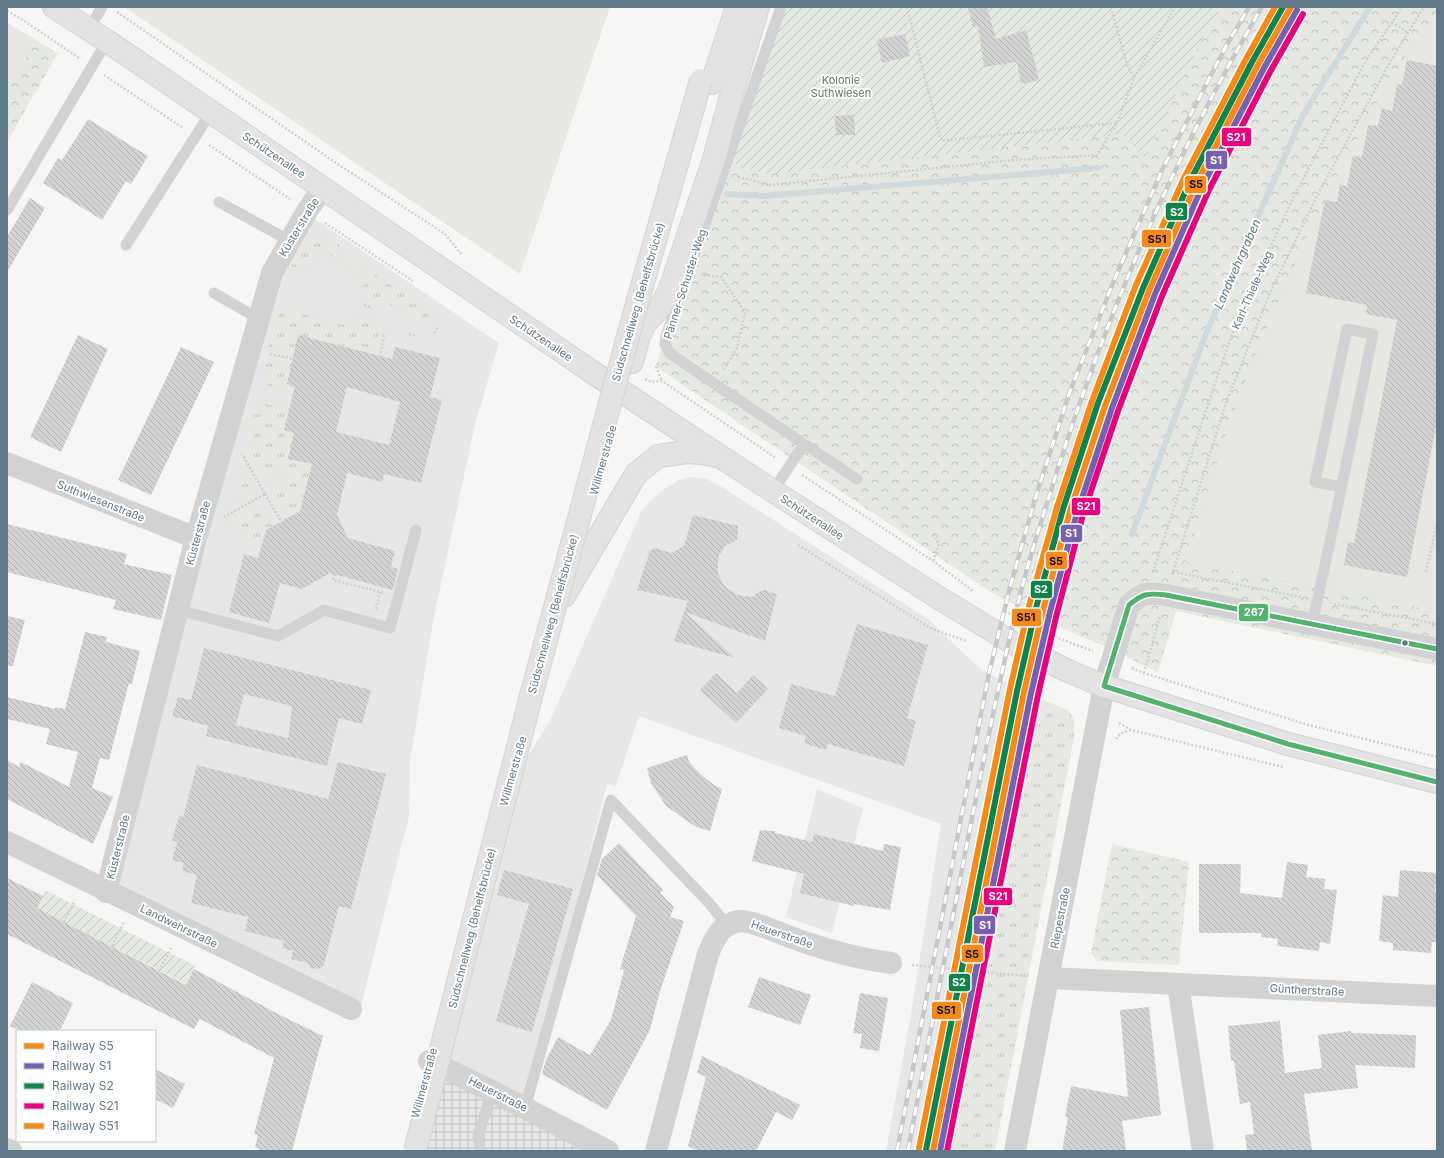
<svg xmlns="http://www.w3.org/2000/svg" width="1444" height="1158" font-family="Inter,sans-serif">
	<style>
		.built { fill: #e6e7e6 }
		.industrial { fill: url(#industrial-grid) }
		.grass { fill: url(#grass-tufts) }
		.park { fill: url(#park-crowns) }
		.garden { fill: url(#garden-furrows) }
		.pitch { fill: #e6e9e2 }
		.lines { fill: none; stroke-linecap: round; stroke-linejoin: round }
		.stream { stroke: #d0d9dc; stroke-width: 6 }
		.building { fill: url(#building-back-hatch); fill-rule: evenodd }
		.secondary-casing { stroke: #d1d3d4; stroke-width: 24 }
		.highway-casing { stroke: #d3d4d4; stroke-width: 24 }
		.path { stroke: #cecfcf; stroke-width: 2.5; stroke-dasharray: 2 2; stroke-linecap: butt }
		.lane { stroke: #d1d2d3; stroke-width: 11 }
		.street { stroke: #d1d2d3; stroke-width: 22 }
		.secondary { stroke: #e3e3e4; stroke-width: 22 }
		.highway { stroke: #e3e3e4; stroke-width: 22 }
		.rail-casing { stroke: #c6c7c8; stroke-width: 4.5 }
		.rail { stroke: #fff; stroke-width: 3; stroke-dasharray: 9; stroke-linecap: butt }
		.highway-bridge-casing { stroke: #d3d4d4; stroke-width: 24; stroke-linecap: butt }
		.highway-bridge { stroke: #e3e3e4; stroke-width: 22 }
		.bus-1-casing { stroke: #fff; stroke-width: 8 }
		.bus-1 { stroke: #54b16f; stroke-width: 5 }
		.rail-1-casing { stroke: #fff; stroke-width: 9 }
		.rail-2-casing { stroke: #fff; stroke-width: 9 }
		.rail-3-casing { stroke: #fff; stroke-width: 9 }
		.rail-4-casing { stroke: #fff; stroke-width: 9 }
		.rail-5-casing { stroke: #fff; stroke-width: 9 }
		.rail-1 { stroke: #f78a18; stroke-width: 6 }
		.rail-2 { stroke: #7760b0; stroke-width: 6 }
		.rail-3 { stroke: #118349; stroke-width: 6 }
		.rail-4 { stroke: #e5007d; stroke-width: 6 }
		.rail-5 { stroke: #f78a18; stroke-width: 6 }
		.bus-dot { fill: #637887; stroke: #fff; stroke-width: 1.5 }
		.labels { text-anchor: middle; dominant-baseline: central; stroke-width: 4; stroke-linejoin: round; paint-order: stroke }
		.park-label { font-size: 11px; fill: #64785e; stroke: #fff }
		.street-label { font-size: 11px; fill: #637887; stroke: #fff }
		.water-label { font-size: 12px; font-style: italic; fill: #5f7a83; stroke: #fff }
		.line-badge { stroke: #fff; stroke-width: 1.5 }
		.badge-label { font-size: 11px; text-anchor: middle; font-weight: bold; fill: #fff }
		.pale-badge-label { font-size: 11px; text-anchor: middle; font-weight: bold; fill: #111 }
	</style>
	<defs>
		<pattern id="industrial-grid" width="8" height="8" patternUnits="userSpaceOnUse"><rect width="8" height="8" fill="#e6e7e6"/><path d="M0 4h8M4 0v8" fill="none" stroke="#bec0c0"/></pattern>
		<pattern id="grass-tufts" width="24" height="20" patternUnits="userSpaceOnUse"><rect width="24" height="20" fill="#e6e9e2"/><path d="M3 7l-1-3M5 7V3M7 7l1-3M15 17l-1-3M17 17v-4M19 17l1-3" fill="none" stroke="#bec2bd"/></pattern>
		<pattern id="park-crowns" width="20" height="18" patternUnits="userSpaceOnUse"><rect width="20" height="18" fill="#e6e9e2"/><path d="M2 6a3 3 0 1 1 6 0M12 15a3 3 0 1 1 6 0" fill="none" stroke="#bec2bd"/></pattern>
		<pattern id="garden-furrows" width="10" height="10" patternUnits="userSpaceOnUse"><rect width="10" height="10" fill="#e6e9e2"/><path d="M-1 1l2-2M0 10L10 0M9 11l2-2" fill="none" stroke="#bec2bd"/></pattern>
		<pattern id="building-back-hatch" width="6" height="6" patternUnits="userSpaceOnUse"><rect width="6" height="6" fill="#d2d3d3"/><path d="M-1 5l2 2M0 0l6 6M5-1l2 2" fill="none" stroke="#aeb0b1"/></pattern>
	</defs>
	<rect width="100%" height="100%" fill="#f6f6f4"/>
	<path class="built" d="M306,213L499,343L475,424L433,622L410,762L409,816L359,1013L106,892L239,388Z
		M692,477L707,479L722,487L928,619L980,669L1035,697L1015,794L949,1151H886L911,1014L941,824L639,716L616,786L607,784L525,1108L429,1061L518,772L550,721L641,512L653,498L666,488L679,480Z
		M817,789L863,808L832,933L786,917Z"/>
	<path class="industrial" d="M429,1061L608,1151H405Z"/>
	<path class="grass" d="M318,234L329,237L340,245L338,250L392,286L394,284L439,314L430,327L412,315L381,301L375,303L365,300V293L361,289L368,278L321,249C312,260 307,276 290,271C295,256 301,237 318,234Z
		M279,308L357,328L361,312L371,314L379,334L375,355L294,356L268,350Z
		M267,356L292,363L287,384L295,386L293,392L266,385L269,373L263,371Z
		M262,403L289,410L284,430L294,433L288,459L312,464L300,511L287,518L279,503L274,502L270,496L272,490L277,488L284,489L287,475L276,472L275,480L268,484L248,452L253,434L248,428L252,415L259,414Z
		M246,470L250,471L256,482L252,496L242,502L238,501Z
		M261,502L265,507L263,513L273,527L266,533L263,539L226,530L229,520Z
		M1035,697L1068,710L1074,719V737L995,1151H949L1015,794Z"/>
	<path class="park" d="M777,7L1203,37L1221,7H1437V666L1176,611L1158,673L1112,649L1049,623L989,591L656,367L678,289Z
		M7,23L58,53L7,142Z
		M1112,844L1189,862L1179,965L1097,961L1091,953Z"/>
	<path class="garden" d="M785,7H1221L1203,37L1145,158L1122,134L770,174L730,163Z
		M45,890L196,966L186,984L37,908Z"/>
	<path class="pitch" d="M124,7H610L520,274Z
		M1437,16V611L1186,562C1209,487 1232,411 1263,338C1294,263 1329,189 1368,119C1378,101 1388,84 1399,67C1410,48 1421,30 1437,16Z
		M7,23L36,40L7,91Z"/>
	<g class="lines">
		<path class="stream" d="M727,194L764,196L1098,168
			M1132,534L1205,336L1303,115L1370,7"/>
	</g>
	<path class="building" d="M968,7H987L996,39L1026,30L1036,67L1039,80L1021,84L1017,62L984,67L978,26L973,27Z
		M905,34L910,56L882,63L877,40Z
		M1407,60L1437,66V421L1407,577L1344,565L1348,542L1354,543L1397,320L1366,314L1367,305L1306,293L1325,200L1337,202L1340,185L1347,186L1353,156L1362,157L1368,125L1378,126L1382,108L1392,111L1397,84L1402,85Z
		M854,115L855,135H836L835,116Z
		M88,119L148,156L131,184L126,181L102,220L43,183L58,158L62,160Z
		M30,198L45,208L7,272V237Z
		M78,335L108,349L61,452L30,437Z
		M298,335L392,359L395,347L440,358L430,397L442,400L421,483L384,474L382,482L347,473L337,515L348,538L395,551L391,567L398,569L393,590L330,573L302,589L280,583L269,623L229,612L244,554L258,558L266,530L300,511L312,464L288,459L294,433L284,430L295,386L287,384ZM347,387L400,402L389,445L336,432Z
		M181,347L214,362L151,495L118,480Z
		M693,515L738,526L737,540L725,546L719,555L718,562V573L723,584L727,588L736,594L742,596L753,597L757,593L764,590L777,594L765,641L685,612L735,658L674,641L688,601L637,590L650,551L655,548L672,553L684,546Z
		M7,524L127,554L124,564L172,575L161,620L113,609L116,600L7,572Z
		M7,616L25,620L13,666H7Z
		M857,624L928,645L907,718L916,721L904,766L828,744L826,750L804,743L806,736L779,728L791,684L835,696Z
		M85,632L107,637L106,642L140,651L132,684L129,683L109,760L100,758L92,788L113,797L93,844L7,799V760L19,767L21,762L69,787L78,752L46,744L50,729L7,719V697L55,709V707L65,709Z
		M204,648L371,690L362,724L339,718L327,766L206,736L208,726L172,716L178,697L191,700ZM244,694L292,706L288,738L236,725Z
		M716,673L737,693L753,675L768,689L736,723L700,690Z
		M687,755L689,762L700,774L714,785L722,789L710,831L696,827L666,806L651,783L647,768Z
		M338,762L386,774L351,909L339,906L324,965L319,969L311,968L308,963L291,959L293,951L282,948L284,941L245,931L248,917L191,903L197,875L182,871L184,863L172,860L177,842L172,840L179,816L183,817L197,765L328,799Z
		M760,830L776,831L775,833L812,842L814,834L883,851L884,844L901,847L890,910L854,904V906L800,893L804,874L752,861Z
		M619,843L663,890L660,893L674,907L670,917L684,921L660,991L650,1030L607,1110L542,1074L546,1060L558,1037L590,1055L611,1020L624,970L620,969L636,916L597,875L602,859Z
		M1287,862L1308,865L1306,877L1325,879L1324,889L1337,890L1330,944L1320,942L1319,951L1277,946L1278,939L1261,937V933H1199V864H1241L1240,893L1282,898Z
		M504,870L573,889L532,1032L496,1021L529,904L497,895Z
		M1400,870L1437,873L1435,891H1437V942H1432L1431,953L1393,950V943L1379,941L1383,895L1398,897Z
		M7,878L43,896L37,908L186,985L194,969L280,1015L323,1036L292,1151H262L255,1147L258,1135L254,1134L274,1058L200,1019L194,1029L7,934Z
		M759,977L811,995L800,1025L748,1007Z
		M32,982L73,1003L60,1031H21L10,1026Z
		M860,993L888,998L879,1051L860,1048L862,1034L853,1033Z
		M1149,1007L1161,1115L1122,1121L1126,1151H1062L1068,1117H1065L1071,1086L1128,1097L1120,1010Z
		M1280,1021L1285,1073L1322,1068L1318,1035L1351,1031V1033L1416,1035L1415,1068L1355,1065L1358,1088L1304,1094L1312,1151H1247L1245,1135L1254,1134L1250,1102L1240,1104L1234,1061H1231L1228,1026Z
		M702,1056L800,1105L792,1120L776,1112L756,1151H698L688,1146L706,1077L697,1073Z
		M155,1069L185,1084L173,1108L155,1099Z"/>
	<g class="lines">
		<g class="secondary-casing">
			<path id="secondary" d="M54,7L107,41L601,378L773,491L939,598L1018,646L1068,671L1104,686L1288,744L1437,782
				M564,596L636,474L658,456L687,452L701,453L716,456"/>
		</g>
		<g class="highway-casing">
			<path id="highway" d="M712,83L737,7
				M632,362L639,336L646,322L661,306L670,289L714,159L730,100L758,7"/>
		</g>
		<path class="path" d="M907,7L941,141L1116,123
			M1111,7L1127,65L1134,77
			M7,11L23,20L79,58
			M117,12L339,165L445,234L462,255
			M1392,22L1408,33
			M104,75L183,128
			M209,145L290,199
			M738,177L770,185L1014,160L1097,155L1117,123L1134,78L1175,7
			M325,223L413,281
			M704,275L721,277L745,312L737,348L723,371
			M364,305L372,308
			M434,333L438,327
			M409,334L415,336
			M270,354L293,359
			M380,357L384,335
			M658,363L656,367L662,381
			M645,379L652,382L662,381L776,458
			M802,475L933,561L973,591
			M265,494L281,521
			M224,517L265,494L242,454
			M798,545L932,629L966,641
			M933,561L939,544L934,535
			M1153,572L1213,389L1231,337L1253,285L1293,198L1364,64L1402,7
			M1173,572L1301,597
			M1426,572L1437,523
			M335,574L333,580L384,593
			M1172,575L1227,400L1270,293L1318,194L1390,62L1424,7
			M1334,604L1437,624
			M376,609L380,592
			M1005,611L1050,635L1093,651
			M1132,668L1144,673L1305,724L1437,757
			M1144,673L1160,616
			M1119,723L1131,730L1283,767
			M1116,739L1120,734L1130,730
			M64,922L75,900
			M112,946L124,922
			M912,965L1027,976
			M159,971L172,946"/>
		<path class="lane" d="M89,29L102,7
			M219,202L290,241
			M7,210L107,41
			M126,245L211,112
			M214,293L259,319
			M804,444L857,479
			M773,491L804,444L675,357L669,352L665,344L666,336L781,7
			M178,610L278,636L324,610L390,628L416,530
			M1312,624C1334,527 1353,431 1373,334L1347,329L1315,482L1341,487
			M525,1108L611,800L709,903L727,925
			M481,1151L478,1136L492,1091"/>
		<path class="street" d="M7,463L196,538
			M7,842L351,1009
			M106,892L196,538L272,273L307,211L323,188
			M1049,978L1178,984L1203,1151
			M1178,984L1437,996
			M429,1061L492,1091L608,1151
			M7,1149L11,1151
			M656,1151L708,954C715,938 720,924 740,921C752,920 790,938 804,942C833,952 861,959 891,963
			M1015,1151L1104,686L1129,605C1144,591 1147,593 1166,595L1437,649"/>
		<use href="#secondary" class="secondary"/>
		<use href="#highway" class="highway"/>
		<g class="rail-casing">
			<path id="rail" d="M897,1151L989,673L1009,591L1035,499L1069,394L1115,278L1163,168L1225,48L1249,7
				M908,1151C926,1052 946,953 965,854C982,768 998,683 1019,599C1030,554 1045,510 1059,465C1110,306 1177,151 1262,7"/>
		</g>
		<use href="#rail" class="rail"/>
		<g class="highway-bridge-casing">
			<path id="highway-bridge" d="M415,1151L531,696L636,307L701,80"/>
		</g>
		<use href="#highway-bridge" class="highway-bridge"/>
		<g class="bus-1-casing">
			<path id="bus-1" d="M1437,649L1166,595C1149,593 1143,593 1129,605L1104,686L1288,744L1437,782"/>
		</g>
		<use href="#bus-1" class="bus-1"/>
		<g class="rail-1-casing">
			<path id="rail-1" d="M933,1151L1024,692L1043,610L1070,511L1105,406L1149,291L1196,184L1258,65L1291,7"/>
		</g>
		<g class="rail-2-casing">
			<path id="rail-2" d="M940,1151L1031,693L1050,612L1077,513L1112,408L1155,294L1202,187L1264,68L1297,10"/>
		</g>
		<g class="rail-3-casing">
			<path id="rail-3" d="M926,1150L1017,691L1036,608L1063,509L1098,403L1143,288L1190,181L1252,62L1283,7"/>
		</g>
		<g class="rail-4-casing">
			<path id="rail-4" d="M947,1151L1038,695L1057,613L1083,515L1118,411L1162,296L1209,190L1270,72L1303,14"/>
		</g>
		<g class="rail-5-casing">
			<path id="rail-5" d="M919,1148L1010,689L1029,606L1057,507L1092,401L1136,285L1184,178L1246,59L1275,7"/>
		</g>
		<use href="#rail-1" class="rail-1"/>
		<use href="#rail-2" class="rail-2"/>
		<use href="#rail-3" class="rail-3"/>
		<use href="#rail-4" class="rail-4"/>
		<use href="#rail-5" class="rail-5"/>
	</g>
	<circle class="bus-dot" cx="1405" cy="643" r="3.5"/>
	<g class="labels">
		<g class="park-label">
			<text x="841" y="80">Kolonie<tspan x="841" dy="13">Suthwiesen</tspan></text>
		</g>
		<g class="street-label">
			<text transform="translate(274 155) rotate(34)">Schützenallee</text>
			<text transform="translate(299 227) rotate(-59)">Küsterstraße</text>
			<text transform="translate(685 284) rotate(-72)">Pänner-Schuster-Weg</text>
			<text transform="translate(1252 290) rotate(-66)">Karl-Thiele-Weg</text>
			<text transform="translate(638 302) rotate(-74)">Südschnellweg (Behelfsbrücke)</text>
			<text transform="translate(541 338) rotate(34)">Schützenallee</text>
			<text transform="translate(603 460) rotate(-74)">Willmerstraße</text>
			<text transform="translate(101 501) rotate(22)">Suthwiesenstraße</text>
			<text transform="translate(812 517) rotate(33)">Schützenallee</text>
			<text transform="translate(198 533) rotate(-75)">Küsterstraße</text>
			<text transform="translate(553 614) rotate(-75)">Südschnellweg (Behelfsbrücke)</text>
			<text transform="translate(513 771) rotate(-74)">Willmerstraße</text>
			<text transform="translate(118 847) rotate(-76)">Küsterstraße</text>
			<text transform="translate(1060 918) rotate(-79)">Riepestraße</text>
			<text transform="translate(179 926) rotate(26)">Landwehrstraße</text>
			<text transform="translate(472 928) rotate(-76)">Südschnellweg (Behelfsbrücke)</text>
			<text transform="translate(782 934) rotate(19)">Heuerstraße</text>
			<text transform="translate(1307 990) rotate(3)">Güntherstraße</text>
			<text transform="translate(424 1083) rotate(-75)">Willmerstraße</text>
			<text transform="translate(498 1094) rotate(27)">Heuerstraße</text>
		</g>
		<g class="water-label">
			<text transform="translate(1237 264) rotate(-66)">Landwehrgraben</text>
		</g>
	</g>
	<g class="line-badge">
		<rect x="1221" y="127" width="31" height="20" rx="4" fill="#e5007d"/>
		<rect x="1205" y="150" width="23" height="20" rx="4" fill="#7760b0"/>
		<rect x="1184" y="175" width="23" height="19" rx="4" fill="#f78a18"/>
		<rect x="1165" y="202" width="23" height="19" rx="4" fill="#118349"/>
		<rect x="1141" y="229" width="31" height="19" rx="4" fill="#f78a18"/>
		<rect x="1071" y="497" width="30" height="19" rx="4" fill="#e5007d"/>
		<rect x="1060" y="524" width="23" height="19" rx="4" fill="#7760b0"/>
		<rect x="1045" y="551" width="23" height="19" rx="4" fill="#f78a18"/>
		<rect x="1030" y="580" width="23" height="19" rx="4" fill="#118349"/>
		<rect x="1238" y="603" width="31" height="19" rx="4" fill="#54b16f"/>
		<rect x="1011" y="608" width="31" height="19" rx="4" fill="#f78a18"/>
		<rect x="983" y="887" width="30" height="19" rx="4" fill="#e5007d"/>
		<rect x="973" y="915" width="23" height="20" rx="4" fill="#7760b0"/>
		<rect x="961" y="944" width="23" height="19" rx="4" fill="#f78a18"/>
		<rect x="948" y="973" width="23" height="19" rx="4" fill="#118349"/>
		<rect x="931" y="1001" width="31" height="19" rx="4" fill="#f78a18"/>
	</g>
	<g class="badge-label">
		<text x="1236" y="141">S21</text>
		<text x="1216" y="164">S1</text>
		<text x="1177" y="216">S2</text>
		<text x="1086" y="510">S21</text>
		<text x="1071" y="537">S1</text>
		<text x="1041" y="593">S2</text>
		<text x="1254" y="616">267</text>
		<text x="998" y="900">S21</text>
		<text x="985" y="929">S1</text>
		<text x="959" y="986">S2</text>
	</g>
	<g class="pale-badge-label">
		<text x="1196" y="188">S5</text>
		<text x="1157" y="243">S51</text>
		<text x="1056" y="565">S5</text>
		<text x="1026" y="621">S51</text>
		<text x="972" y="958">S5</text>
		<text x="946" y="1014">S51</text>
	</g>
	<rect width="1444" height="1158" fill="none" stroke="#637887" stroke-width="16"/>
	<rect x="16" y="1030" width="140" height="112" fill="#ffffff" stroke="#c1c9cf"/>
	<rect x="24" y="1043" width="20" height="6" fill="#f78a18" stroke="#c1c9cf"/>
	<text x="52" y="1050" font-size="12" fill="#637887">Railway S5</text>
	<rect x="24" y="1063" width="20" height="6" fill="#7760b0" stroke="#c1c9cf"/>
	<text x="52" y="1070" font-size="12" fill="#637887">Railway S1</text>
	<rect x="24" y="1083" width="20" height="6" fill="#118349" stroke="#c1c9cf"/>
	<text x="52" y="1090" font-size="12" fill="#637887">Railway S2</text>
	<rect x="24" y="1103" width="20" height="6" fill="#e5007d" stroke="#c1c9cf"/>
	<text x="52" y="1110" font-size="12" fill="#637887">Railway S21</text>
	<rect x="24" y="1123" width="20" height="6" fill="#f78a18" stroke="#c1c9cf"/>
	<text x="52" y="1130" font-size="12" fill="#637887">Railway S51</text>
</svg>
